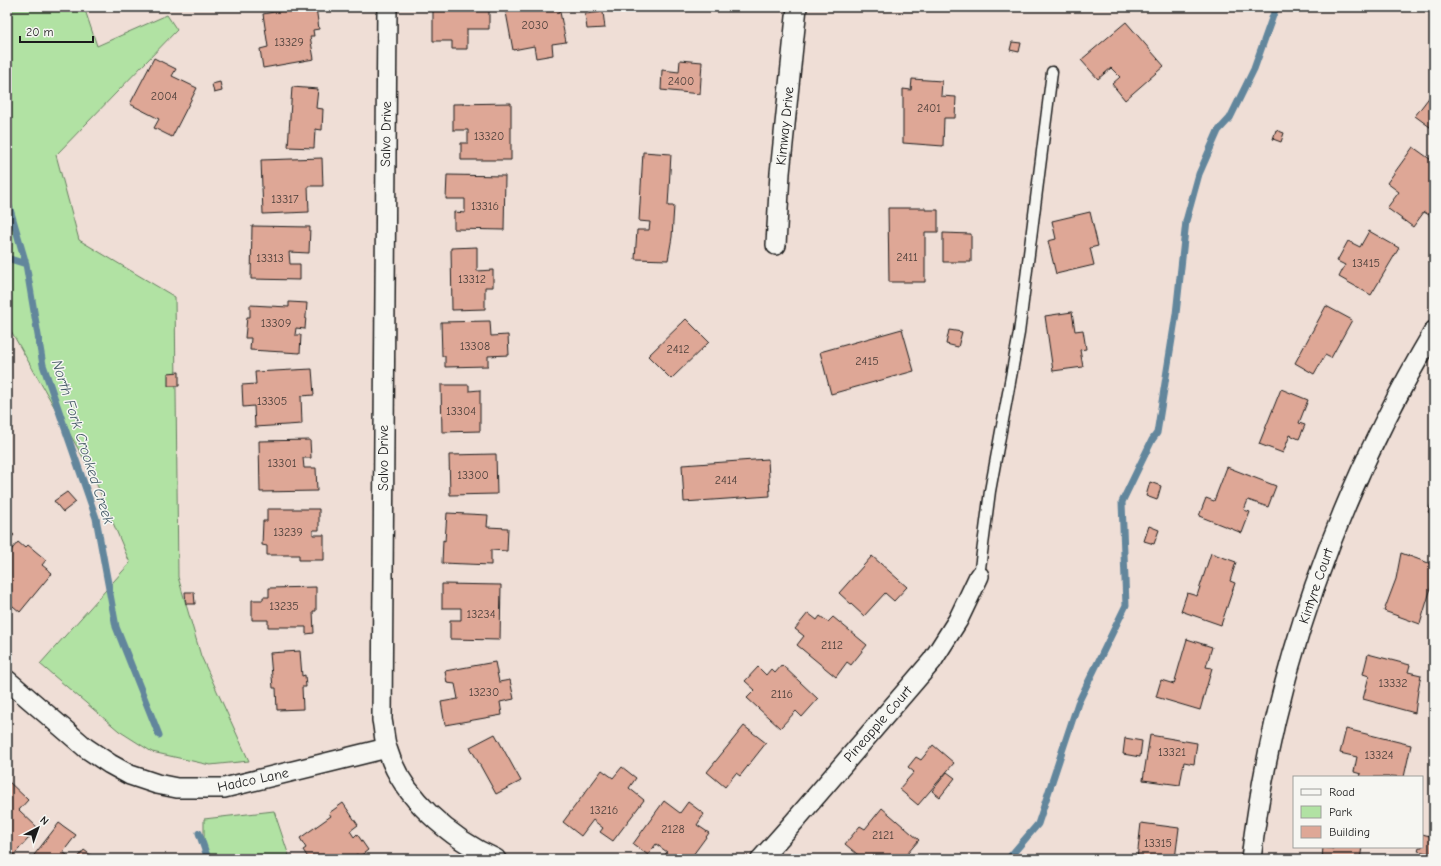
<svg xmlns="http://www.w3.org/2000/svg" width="1441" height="866" font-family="'Comic Neue',sans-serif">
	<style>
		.green { fill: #b1e2a3; stroke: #667f60 }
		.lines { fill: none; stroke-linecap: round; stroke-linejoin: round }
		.stream { stroke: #62869c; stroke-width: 7 }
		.building { fill: #dea796; stroke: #1c1c1c }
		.lane-casing { stroke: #1c1c1c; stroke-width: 13 }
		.street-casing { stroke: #1c1c1c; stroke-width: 22 }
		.lane { stroke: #f6f6f2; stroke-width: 10 }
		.street { stroke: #f6f6f2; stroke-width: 19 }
		.labels { text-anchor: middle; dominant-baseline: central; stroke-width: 3; stroke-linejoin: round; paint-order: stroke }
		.number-label { font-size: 12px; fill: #4c3f3a }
		.street-label { font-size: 14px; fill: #1c1c1c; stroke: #f6f6f2 }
		.water-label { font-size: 15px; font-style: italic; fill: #455a67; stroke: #f6f6f2 }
	</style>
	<rect width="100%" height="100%" fill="#efded6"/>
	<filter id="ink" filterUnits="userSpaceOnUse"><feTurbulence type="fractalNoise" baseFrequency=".025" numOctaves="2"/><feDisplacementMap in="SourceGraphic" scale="8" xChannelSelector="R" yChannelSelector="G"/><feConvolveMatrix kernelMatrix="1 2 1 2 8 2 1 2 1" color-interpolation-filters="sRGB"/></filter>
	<g filter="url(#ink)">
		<path class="green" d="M7,7H84L97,46L167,15L177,30L56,155L79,240L175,297L178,577L201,656L249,761L210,765L152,752L119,731L40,664L130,563L92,473L7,324Z
			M274,811L290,859H204V819Z"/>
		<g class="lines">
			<path class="stream" d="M7,199L26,264L43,365L96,518L116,627L159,735
				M7,258L26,264
				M199,833L208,859
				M1008,859L1038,824L1078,703L1126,605L1122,502L1152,440L1157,433L1176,314L1186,221L1199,174L1218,131L1230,118L1254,69L1276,7"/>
		</g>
		<path class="building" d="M301,7H316L319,29L313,30L314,36H310L314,59L263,68L260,49L268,47L263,14Z
			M433,7H489V29H467V49H452V41H433Z
			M505,7H522V9L531,7H559L566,42L552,44L553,55L536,58L534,46L513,50Z
			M603,12L605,28L587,29L585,14Z
			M1126,22L1164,66L1125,100L1112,84L1120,77L1111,68L1098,79L1081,60Z
			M1012,42L1021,43L1019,52L1010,50Z
			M154,58L176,69L172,76L197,88L172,137L154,128L159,119L130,104Z
			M680,60L702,62L700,94L661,90L662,70L679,72Z
			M912,79L942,81L941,96L956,97L955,118H944L943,146L903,143V89L911,90Z
			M220,82L222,91L214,93L212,84Z
			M292,87L318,89L316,108L323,109L322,130L315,129L314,148L288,147Z
			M1434,91V130L1415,116Z
			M511,103V160H461V143H468V130H453V104Z
			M1276,130L1284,133L1281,142L1273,139Z
			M1413,147L1434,162V218L1424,212L1413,227L1387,208L1399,192L1387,183Z
			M643,152L671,154L668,206H674L672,237L668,260L635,259L637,230H649L650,222L639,221Z
			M322,158L323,186H308L309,212L263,214L261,160Z
			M447,175L505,176L504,230L454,229V212L465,213V199H446Z
			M888,208H925V210H938V232H925V282H889Z
			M1090,212L1098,246L1090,248L1094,265L1056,274L1048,241L1056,239L1052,221Z
			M252,226L310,227L309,253L289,252L290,264H300V280L251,279Z
			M1369,231L1399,248L1371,295L1339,277L1345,265L1337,261L1348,241L1360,247Z
			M943,233L971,234V262H943Z
			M477,247V271L493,270V287H485V309L452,310L451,248Z
			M289,302L307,303L305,329L296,328L295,335H301L300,353L250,350L251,338H245L247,317H250V305L289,307Z
			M1326,306L1352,320L1331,358L1325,355L1314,374L1295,363Z
			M1072,312L1075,331L1083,330L1086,349L1080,350L1083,367L1053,371L1045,316Z
			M686,319L709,342L671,379L648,356Z
			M490,321L491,336L508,335L509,355L488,356V366L445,367V356H442L441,322Z
			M902,329L914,371L831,394L820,352Z
			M949,330L962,332L958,347L946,344Z
			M312,369L314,395L301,396L302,424L255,427L254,406L243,407L242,385L256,384L255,372Z
			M179,372V386H168V373Z
			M441,385H469V391L480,390V431L442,432Z
			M1281,389L1308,400L1299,423L1305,425L1299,439L1290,435L1283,453L1259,444Z
			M310,440L311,458H303L304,468H316L317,491L260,492L259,441Z
			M496,454L497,494L450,495L449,455Z
			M768,459L770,496L684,502L682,465Z
			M1227,467L1276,486L1268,507L1248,500L1244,510L1250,512L1242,533L1199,516L1206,498L1214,501Z
			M1150,482L1161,486L1157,500L1146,496Z
			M67,492L76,502L63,512L54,501Z
			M1434,498V515L1428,512Z
			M267,509H319V530H313V535H324V560H299V555H267V546L262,545L263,521H267Z
			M447,513L488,515L487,527L508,528L507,551L491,550V565L442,563L443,540L445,541Z
			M1149,526L1159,530L1154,544L1144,541Z
			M7,529L14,535L7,543Z
			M18,542L25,548L28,545L46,560L42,565L52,573L20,612L7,601V598L12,593L7,590V555Z
			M1211,553L1236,562L1230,581L1235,583L1221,625L1181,611L1187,593L1197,596Z
			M1401,553L1434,565V578L1420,624L1384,611L1396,579Z
			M872,556L907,587L894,601L885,593L864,616L839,593Z
			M442,584L501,585L500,640L450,639V620H461V608H442Z
			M316,587V611H313L314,633L306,634V627H268V620H252V600H263V597H269V588Z
			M185,592H194L195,604H186Z
			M808,613L817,620L820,616L828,622L833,617L867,645L851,665L847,662L836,677L797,645L804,636L795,629Z
			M1187,639L1212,647L1206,667L1212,668L1200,710L1156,697L1161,680L1174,684Z
			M300,651L302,676L305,675L306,687H302L303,709L277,710L276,688H273L270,653Z
			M1368,654L1410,665L1408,672L1421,675L1418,690L1415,713L1363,699L1369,676L1363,674Z
			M495,662L499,682L510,680L514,699L500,702L502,715L445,725L441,702L458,699L455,684L447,683L445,671Z
			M782,665L818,699L802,717L796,711L780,728L747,698L755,690L745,681L758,667L766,675L771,669L775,673Z
			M744,726L766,743L740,776L736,773L725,787L707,772Z
			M1346,729L1411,745L1404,777L1390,776L1389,777H1360L1361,774L1354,772L1357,757L1340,753Z
			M495,734L521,781L496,794L470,747Z
			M1150,735L1197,743L1194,764L1184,762L1180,785L1143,780Z
			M1125,738L1142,741L1140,757L1123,754Z
			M933,745L954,763L918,805L899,789L914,772L908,767L916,757L921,760Z
			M622,767L636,778L629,788L644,800L613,841L600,832L603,828L593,820L581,836L563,822L602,770L613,778Z
			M947,772L955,778L940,797L932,791Z
			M7,780L28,800L19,810L38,828L10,859H7Z
			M664,801L680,813L688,802L704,814L697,825L709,833L690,859H662L667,852L656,844L648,855L633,844Z
			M343,803L358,825L350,831L354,837L357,834L368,850L359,857L357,854L351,859H309L303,850L306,848L300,838L331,816L329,813Z
			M882,808L919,840L907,854L911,858L910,859H863L845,844L860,826L865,829Z
			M59,823L76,835L63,852L72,859H31Z
			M1141,823L1179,828L1175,859H1137Z
			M1422,834L1434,837L1432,854L1418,851L1419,847H1422Z
			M1323,847L1333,849V847H1362L1360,859H1322Z
			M84,850L96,859H77Z"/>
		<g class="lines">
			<g class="lane-casing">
				<path id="lane" d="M979,576L990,491L1019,333L1052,72"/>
			</g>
			<g class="street-casing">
				<path id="street" d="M387,7L382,720C384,729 384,739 387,748C401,797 451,839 496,859
					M776,245L780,173L797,7
					M7,680L86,748L110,764L130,775L157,784L177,788H224L387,748
					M761,859L793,823L932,661L958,620L979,576
					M1251,859C1273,673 1338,493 1434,331"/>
			</g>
			<use href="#lane" class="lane"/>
			<use href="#street" class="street"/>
		</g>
	</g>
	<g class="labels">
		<g class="number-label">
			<text x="535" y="25">2030</text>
			<text x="289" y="42">13329</text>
			<text x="681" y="81">2400</text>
			<text x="164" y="96">2004</text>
			<text x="929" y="108">2401</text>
			<text x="489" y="136">13320</text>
			<text x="285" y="199">13317</text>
			<text x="485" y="206">13316</text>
			<text x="907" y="257">2411</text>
			<text x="270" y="258">13313</text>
			<text x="1366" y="263">13415</text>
			<text x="472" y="279">13312</text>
			<text x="276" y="323">13309</text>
			<text x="475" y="346">13308</text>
			<text x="678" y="349">2412</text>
			<text x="867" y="361">2415</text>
			<text x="272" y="401">13305</text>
			<text x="461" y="411">13304</text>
			<text x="282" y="463">13301</text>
			<text x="473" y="475">13300</text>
			<text x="726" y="480">2414</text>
			<text x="288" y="532">13239</text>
			<text x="284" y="606">13235</text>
			<text x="481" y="614">13234</text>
			<text x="832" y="645">2112</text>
			<text x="1393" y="683">13332</text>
			<text x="484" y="692">13230</text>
			<text x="782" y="694">2116</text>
			<text x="1172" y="752">13321</text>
			<text x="1379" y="755">13324</text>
			<text x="604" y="810">13216</text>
			<text x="673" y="829">2128</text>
			<text x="883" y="835">2121</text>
			<text x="1158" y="843">13315</text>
		</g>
		<g class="street-label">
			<text transform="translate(785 126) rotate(-84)">Kimway Drive</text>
			<text transform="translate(386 134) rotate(-89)">Salvo Drive</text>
			<text transform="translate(383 458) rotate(-90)">Salvo Drive</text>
			<text transform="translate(1316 586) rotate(-71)">Kintyre Court</text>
			<text transform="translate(878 724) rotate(-49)">Pineapple Court</text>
			<text transform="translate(253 780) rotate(-12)">Hadco Lane</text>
		</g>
		<g class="water-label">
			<text transform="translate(83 442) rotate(72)">North Fork Crooked Creek</text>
		</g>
	</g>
	<rect width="1441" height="866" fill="none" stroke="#f6f6f2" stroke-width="24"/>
	<rect x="12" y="12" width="1417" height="842" fill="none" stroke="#1c1c1c" stroke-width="1.5" filter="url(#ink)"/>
	<rect x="1293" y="776" width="130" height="72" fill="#f6f6f2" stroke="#9f9f9c"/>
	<rect x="1301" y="789" width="20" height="6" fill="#f6f6f2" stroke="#9f9f9c"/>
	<text x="1329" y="796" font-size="12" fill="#1c1c1c">Road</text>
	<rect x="1301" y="806" width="20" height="12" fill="#b1e2a3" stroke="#9f9f9c"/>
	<text x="1329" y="816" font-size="12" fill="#1c1c1c">Park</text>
	<rect x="1301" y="826" width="20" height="12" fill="#dea796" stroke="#9f9f9c"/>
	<text x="1329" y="836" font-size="12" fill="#1c1c1c">Building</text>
	<g transform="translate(38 828) rotate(41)" stroke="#f6f6f2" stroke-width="3" paint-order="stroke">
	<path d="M0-3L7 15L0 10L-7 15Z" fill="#1c1c1c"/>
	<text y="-6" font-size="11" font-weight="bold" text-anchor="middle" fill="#1c1c1c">N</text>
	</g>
	<path d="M20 36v6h73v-6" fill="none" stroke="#1c1c1c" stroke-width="2"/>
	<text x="26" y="36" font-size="12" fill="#1c1c1c" stroke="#f6f6f2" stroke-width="3" paint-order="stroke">20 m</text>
</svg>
